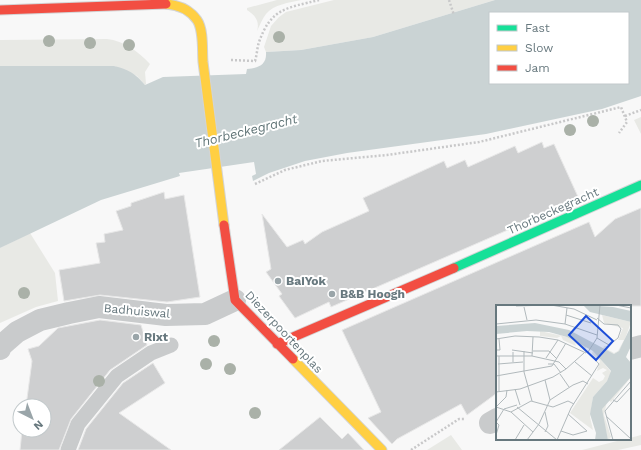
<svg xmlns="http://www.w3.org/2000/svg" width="641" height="450" font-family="'Work Sans',sans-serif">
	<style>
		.green { fill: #e8e9e5 }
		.water { fill: #cad3d4; fill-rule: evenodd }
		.building { fill: #cecfd0; stroke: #e8e8e8 }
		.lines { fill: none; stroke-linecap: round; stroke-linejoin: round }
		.fast-casing { stroke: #d3d4d5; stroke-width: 11 }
		.slow-casing { stroke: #d3d4d5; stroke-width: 11 }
		.jam-casing { stroke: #d3d4d5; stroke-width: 11 }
		.path { stroke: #c8c8c9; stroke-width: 2.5; stroke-dasharray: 2 2; stroke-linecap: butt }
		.lane { stroke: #c9cbcc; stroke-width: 15 }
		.street { stroke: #c9cbcc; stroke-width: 22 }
		.fast { stroke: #16e098; stroke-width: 9 }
		.slow { stroke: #ffcf43; stroke-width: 9 }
		.jam { stroke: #f24e42; stroke-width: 9 }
		.tree { fill: #aab1a8 }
		.poi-dot { fill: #9aa5a9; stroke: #fff; stroke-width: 1.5 }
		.labels { text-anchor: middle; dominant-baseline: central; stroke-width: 4; stroke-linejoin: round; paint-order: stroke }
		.street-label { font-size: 12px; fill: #67787e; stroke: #fff }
		.poi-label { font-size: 12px; font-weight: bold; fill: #67787e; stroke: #fff; text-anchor: start }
		.water-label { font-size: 13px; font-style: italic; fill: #627678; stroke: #fff }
		.inset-road { fill: none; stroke: #b1b9bc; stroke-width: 1 }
		.view { fill: #1d4ed8; fill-opacity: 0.15; stroke: #1d4ed8; stroke-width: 2 }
		.inset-edge { fill: none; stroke: #67787e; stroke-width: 2 }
	</style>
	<rect width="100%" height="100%" fill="#f8f8f8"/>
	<path class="green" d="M277,0H301C289,3 274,4 266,14C262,19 260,25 257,31C260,21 255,15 247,10V8Z
		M334,0H495L373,37L301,50L266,52L264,47L271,26L279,17L286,12Z
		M107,39C124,41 138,51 150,64L145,72L146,84L145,85L137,76L114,66H0V40Z
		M641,117V134L634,120Z
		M30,233L55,273L58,301L36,307L0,323V248Z
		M451,435L462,450H427Z
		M641,435V445L618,450H582L625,439H630V438Z"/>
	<path class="water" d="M495,0H641V96L602,109L486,134L347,153L305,161L269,173L253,181L252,176L256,174L254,162L179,173L180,176L101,200L0,248V66H114C128,69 136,74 145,85L163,77L246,74L247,69C258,68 267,65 266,52L301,50L373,37ZM490,13H628V83H490Z"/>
	<path class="building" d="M542,142L544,148L554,144L579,199L331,307L329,302L295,318L279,296L282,294L266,272L271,269L262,214L287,247L303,240L305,244L322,232L369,211L363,198L444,161L447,168L465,160L468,167L515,146L518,153Z
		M164,192L165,199L184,195L200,297L167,302L100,295L64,301L59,270L100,263L96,243L105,242L104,234L123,230L116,211L131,206V203Z
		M641,208V306H497V393L467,415L461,404L397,439L392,444L368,418L381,412L342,330L589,222L595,237L615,219Z
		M100,320L141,325L147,345L110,370L71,419L59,450H20L22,430H44V406H26L32,361L28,349L39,346L58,328Z
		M153,363L165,383L119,413L171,450H78L86,429L123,383Z
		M320,417L342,439L348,433L364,450H279Z"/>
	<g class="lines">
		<g class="fast-casing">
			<path id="fast" d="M454,268L641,185"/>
		</g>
		<g class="slow-casing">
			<path id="slow" d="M166,4C179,5 190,10 197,20C204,30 202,51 203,62C210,116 217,171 224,225
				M293,359L382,450"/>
		</g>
		<g class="jam-casing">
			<path id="jam" d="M0,10L166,4
				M224,225L235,300L293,359
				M277,344L454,268"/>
		</g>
		<path class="path" d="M449,0L454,15
			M231,60L255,61C257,55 257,48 259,42C271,8 287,8 319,0
			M625,116L641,110
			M255,184L285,170L322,161L387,155L479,142L621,107L627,122L619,133
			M411,450L459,419H464"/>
		<path class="lane" d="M68,450L78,424L117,376L151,353L171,345"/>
		<path class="street" d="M0,349L1,346L17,332L40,320L69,313L99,307L166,315L205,314L235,300
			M630,349L641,346
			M490,423L497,419"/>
		<use href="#fast" class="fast"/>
		<use href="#slow" class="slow"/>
		<use href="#jam" class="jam"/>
	</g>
	<g class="tree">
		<circle cx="279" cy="37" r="6"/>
		<circle cx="49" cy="41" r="6"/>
		<circle cx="90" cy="43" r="6"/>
		<circle cx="129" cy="45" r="6"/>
		<circle cx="593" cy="121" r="6"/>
		<circle cx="570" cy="130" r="6"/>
		<circle cx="24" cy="293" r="6"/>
		<circle cx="214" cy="341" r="6"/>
		<circle cx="206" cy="364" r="6"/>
		<circle cx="230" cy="369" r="6"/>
		<circle cx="99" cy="381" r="6"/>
		<circle cx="255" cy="413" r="6"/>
	</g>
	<g class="poi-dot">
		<circle cx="278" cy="281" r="4"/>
		<circle cx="332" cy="294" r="4"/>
		<circle cx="136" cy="337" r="4"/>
	</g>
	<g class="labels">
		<g class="street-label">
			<text transform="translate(553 211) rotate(-24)">Thorbeckegracht</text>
			<text transform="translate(137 311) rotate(5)">Badhuiswal</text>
			<text transform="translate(284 332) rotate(47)">Diezerpoortenplas</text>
		</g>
		<g class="poi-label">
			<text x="286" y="281">BaiYok</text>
			<text x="340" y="294">B&amp;B Hoogh</text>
			<text x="144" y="337">Rixt</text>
		</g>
		<g class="water-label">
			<text transform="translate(246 131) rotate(-14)">Thorbeckegracht</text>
		</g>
	</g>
	<g transform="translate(496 305)">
		<rect width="135" height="135" fill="#f8f8f8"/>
		<path d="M106,10L135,17L128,37L123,46L118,49L107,44L108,41H112L111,44L118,48L122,46L128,35H122L127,23L108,18ZM44,26L71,32L90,42L89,45L79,38L80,41L67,35L65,31L61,33L44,31ZM97,45L115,67L111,76L97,92L94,112L97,125L74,108L97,73L103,77L107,75L109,71L106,68L111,65L107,63L101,66L104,56L96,49ZM135,72L115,97L112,95L133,73ZM111,96L108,110L116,135L115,132L112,135L106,111V103Z" fill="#e8e9e5"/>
		<path d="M87,0L117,2L135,6V17L94,7ZM39,18L73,25L118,49L123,46L135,21V41L130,52L135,58V72L106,104L112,135H99L100,128L94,109L97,92L111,76L115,66L97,46L71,32L53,27L31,26L0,29V21Z" fill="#cad3d4"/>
		<path class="inset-road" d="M55,0L78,4L101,15M120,0L135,3M20,1L52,0M28,2L31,15M70,10L95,18M0,19L40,15L69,19L101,30M69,19L71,3M101,33L113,40L122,33L125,24L122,20L108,19L101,13M0,34L19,31L43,32L62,35L90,48M0,45H4L3,34M16,45L37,48M28,46V67L36,96M37,46H53L61,54M17,47V51H36L63,57L70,64M92,47L101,33L104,0M0,51H17V57M36,51L37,32M50,53L62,35M79,57L96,71M2,59L27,57M52,59H58L65,68M64,69L73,82M0,71L56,61L70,38M49,75L54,95M19,84L24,100M3,86V51M0,87L24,84L57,72L70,64L88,48M117,95L121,97L135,82M0,102L10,92L11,85M0,102L15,107M21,102L61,135M15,107L35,96L57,102L72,96L78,99M15,107L37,127M49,107L52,121L49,127M110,111L135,134M0,117L8,104L21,100M0,117L3,120L0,130M65,126L77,130L91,126L72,109M19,135L28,120M31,135L43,119L54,95L77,80L87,76L92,79M61,135L75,103L103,59L92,47M117,135L109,106L135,76"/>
		<path class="view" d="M90,11L117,36L100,55L73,30Z"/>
		<rect width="135" height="135" class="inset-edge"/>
	</g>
	<rect x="489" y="12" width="140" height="72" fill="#ffffff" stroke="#c2c9cb"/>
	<rect x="497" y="25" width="20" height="6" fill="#16e098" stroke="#c2c9cb"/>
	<text x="525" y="32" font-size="12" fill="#67787e">Fast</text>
	<rect x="497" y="45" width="20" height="6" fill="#ffcf43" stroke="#c2c9cb"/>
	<text x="525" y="52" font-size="12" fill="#67787e">Slow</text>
	<rect x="497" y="65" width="20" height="6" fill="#f24e42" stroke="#c2c9cb"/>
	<text x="525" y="72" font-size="12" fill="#67787e">Jam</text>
	<g transform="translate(32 418) rotate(138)"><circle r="19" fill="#ffffff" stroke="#c2c9cb"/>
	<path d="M0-3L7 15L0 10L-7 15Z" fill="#9aa5a9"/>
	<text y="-6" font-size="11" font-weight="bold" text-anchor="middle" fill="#67787e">N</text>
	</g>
</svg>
